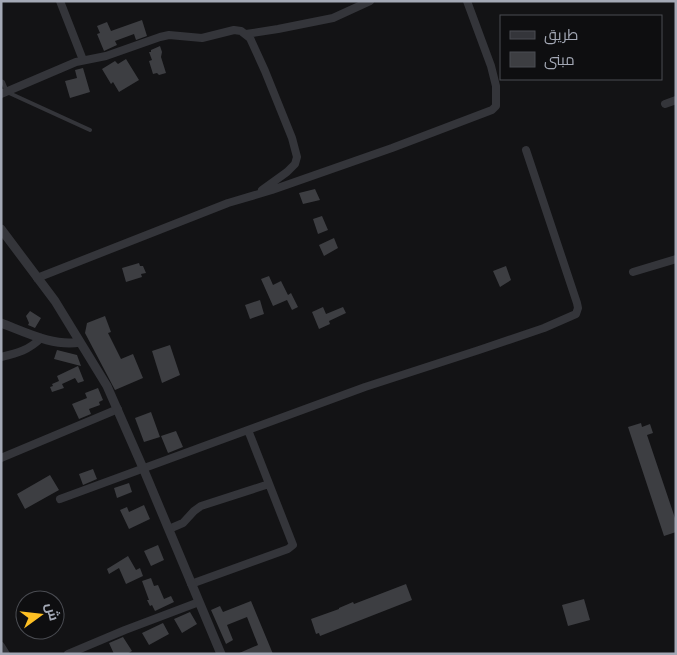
<svg xmlns="http://www.w3.org/2000/svg" width="677" height="655" font-family="Lato,Cairo,sans-serif">
	<style>
		.building { fill: #3d3e42 }
		.lines { fill: none; stroke-linecap: round; stroke-linejoin: round }
		.service { stroke: #34353a; stroke-width: 4 }
		.minor { stroke: #34353a; stroke-width: 8 }
		.tertiary { stroke: #34353a; stroke-width: 9 }
	</style>
	<rect width="100%" height="100%" fill="#131315"/>
	<path class="building" d="M142,20L147,36L136,40L134,34L115,41L117,45L104,51L97,34L100,33L97,26L107,22L111,31Z
		M160,46L162,52L161,57L166,73L159,75L157,73L153,74L149,61L152,60L149,52H151V50Z
		M126,59L139,80L119,92L113,82L111,84L102,69L115,61L118,64Z
		M83,68L90,92L70,98L65,81L77,78L75,70Z
		M315,189L320,200L303,204L299,193Z
		M322,216L328,230L318,234L313,219Z
		M334,238L338,248L324,256L319,245Z
		M139,263L140,266H143L146,273L141,274L142,277L126,282L122,268Z
		M506,266L511,280L500,287L493,271Z
		M269,276L273,285L281,281L288,295L291,293L298,307L292,310L287,300L273,306L261,279Z
		M260,300L264,314L250,319L245,305Z
		M323,307L326,314L343,307L346,313L329,321L330,324L319,329L312,312Z
		M30,311L41,318L35,328L28,325L29,323L26,316Z
		M105,316L111,332L108,333L121,359L133,354L143,378L115,390L85,333L87,323Z
		M170,345L180,375L162,383L152,351Z
		M57,350L77,355L81,366L54,359Z
		M78,366L84,381L78,383L75,378L62,384L64,388L52,392L50,387L53,386L52,384L59,381L57,376Z
		M98,388L103,400L99,402L100,405L89,409L91,414L79,419L72,404L87,398L85,393Z
		M151,412L160,437L144,442L135,418Z
		M641,423L642,427L650,424L653,433L647,435L676,521V532L664,536L628,427Z
		M176,431L183,447L168,453L161,436Z
		M93,469L97,479L83,485L79,474Z
		M50,475L59,490L25,509L17,494Z
		M129,483L132,492L117,498L114,488Z
		M144,505L150,519L129,529L120,510L127,507L129,512Z
		M158,545L164,560L151,566L144,551Z
		M128,556L136,570L140,568L143,576L126,584L119,568L109,574L107,569Z
		M151,578L154,586L158,585L164,599L171,596L174,602L155,611L152,605L150,606L147,600H149L142,581Z
		M406,584L412,600L320,636L319,633L316,634L311,619L339,609V608L353,602L354,604Z
		M584,599L590,620L568,626L562,605Z
		M251,601L273,654H237L258,645L247,617L227,625L233,640L226,644L211,610L220,606L223,612Z
		M190,612L197,624L182,633L174,619Z
		M163,623L169,634L149,645L142,633Z
		M123,637L132,651L127,654H114L109,643Z"/>
	<g class="lines">
		<path class="service" d="M1,81L3,82L7,92L90,130"/>
		<path class="minor" d="M60,1L83,60
			M246,34L278,29L333,18L370,1
			M1,94L76,62L106,56L160,37L169,35L202,38L234,30L241,31L250,38L265,71L292,138L297,157L295,164L287,172L262,190
			M665,104L676,100
			M633,272L676,259
			M37,278L228,203L272,190L392,148L492,110L496,106V86L491,66L467,1
			M1,357C18,353 29,350 41,338
			M1,458L118,409
			M60,499L365,387L479,350L544,328L576,314L578,308L577,303L526,150
			M169,529L183,523L194,511L201,506L269,484
			M191,584L288,549L293,545L248,430
			M1,646L6,654
			M68,654L125,630L199,602"/>
		<path class="tertiary" d="M1,229L55,301L107,386L143,468L221,654
			M1,323C25,332 54,347 80,342"/>
	</g>
	<rect width="677" height="655" fill="none" stroke="#a4a9b6" stroke-width="5"/>
	<rect x="500" y="15" width="162" height="65" fill="#0e0e10" stroke="#4a4c52"/>
	<rect x="510" y="31" width="25" height="8" fill="#34353a" stroke="#4a4c52"/>
	<text x="544" y="40" font-size="15" fill="#a4a9b6">طريق</text>
	<rect x="510" y="52" width="25" height="15" fill="#3d3e42" stroke="#4a4c52"/>
	<text x="544" y="65" font-size="15" fill="#a4a9b6">مبنى</text>
	<g transform="translate(40 615) rotate(75)"><circle r="24" fill="#0e0e10" stroke="#4a4c52"/>
	<path d="M0-4L9 19L0 12L-9 19Z" fill="#fec023"/>
	<text y="-8" font-size="14" font-weight="bold" text-anchor="middle" fill="#a4a9b6">ش</text>
	</g>
</svg>
